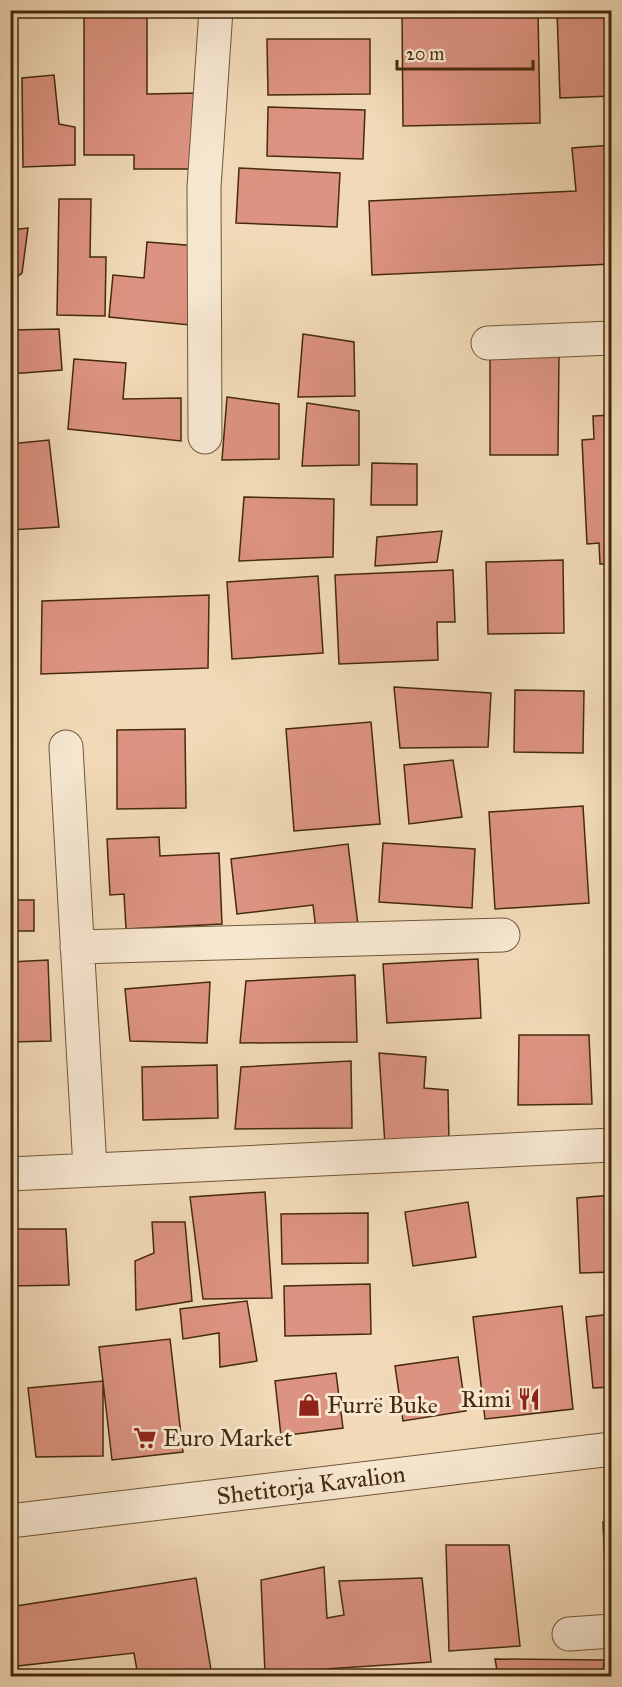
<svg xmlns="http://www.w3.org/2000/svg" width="622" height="1687" font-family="'IM FELL Great Primer',serif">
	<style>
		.building { fill: #dd9381; stroke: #442b0b; stroke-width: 1.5 }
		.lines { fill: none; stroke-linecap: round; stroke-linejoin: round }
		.minor-casing { stroke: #705736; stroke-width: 35 }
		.minor { stroke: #f7e7d1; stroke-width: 33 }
		.labels { text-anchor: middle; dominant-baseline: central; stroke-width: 6; stroke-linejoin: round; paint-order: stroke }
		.poi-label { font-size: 24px; fill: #442b0b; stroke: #f7e7d1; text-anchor: start }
		.street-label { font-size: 24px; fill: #442b0b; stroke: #f7e7d1 }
	</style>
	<rect width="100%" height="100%" fill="#f2dab8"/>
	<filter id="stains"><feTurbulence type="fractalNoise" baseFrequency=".00333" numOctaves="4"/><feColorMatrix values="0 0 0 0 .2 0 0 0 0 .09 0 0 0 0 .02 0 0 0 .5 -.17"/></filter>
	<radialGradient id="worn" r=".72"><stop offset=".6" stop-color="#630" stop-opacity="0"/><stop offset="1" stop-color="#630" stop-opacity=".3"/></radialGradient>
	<path class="building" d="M84,10H147V94L198,93V169H134V155H84Z
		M402,10H538L540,123L403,126Z
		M557,10H612V96L560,98Z
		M267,39H370V94L268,95Z
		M54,75L59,124L75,127V165L23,167L22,78Z
		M268,107L365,110L363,159L267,156Z
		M612,145V264L372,275L369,201L576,191L572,148Z
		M239,168L340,173L337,227L236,223Z
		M59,199H91L90,257H106L105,316L57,315Z
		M28,228L22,273L10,282V230Z
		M147,242L198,246L190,325L109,317L113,275L144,278Z
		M59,329L62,370L10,374V330Z
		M303,334L354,342L355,396L298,397Z
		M490,352L559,353L558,455H490Z
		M74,359L126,363L123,399L181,398V441L68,429Z
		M227,397L279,404V459L222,460Z
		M307,403L359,411V465L302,466Z
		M612,415V564H600L599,543L587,544L582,440L594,439L593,416Z
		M49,440L59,527L10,530V444Z
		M372,463L417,464V505H371Z
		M244,497L334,499L333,557L239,561Z
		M442,531L437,562L375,566L377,537Z
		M563,560L564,633L488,634L486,562Z
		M453,570L455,622H437L438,660L339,664L335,575Z
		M318,576L323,653L232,659L227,582Z
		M209,595L208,668L41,674L42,601Z
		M394,687L491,693L488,747L400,748Z
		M515,690L584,691L583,753L514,752Z
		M371,722L380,824L294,831L286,729Z
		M185,729L186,808L117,809V730Z
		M453,760L462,817L409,824L404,765Z
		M583,806L589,903L495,909L489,812Z
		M10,836H17L16,900H34V931H10Z
		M159,837L160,856L219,853L222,924L126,929L124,894L110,895L107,839Z
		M383,843L475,849L472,908L379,902Z
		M348,844L358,925L316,930L313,905L237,914L231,859Z
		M478,959L481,1018L387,1023L383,964Z
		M48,960L51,1041L10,1042V962Z
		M355,975L357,1042L240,1043L246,981Z
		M210,982L207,1043L130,1041L125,989Z
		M609,994H612V1031H610Z
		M519,1035H589L592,1104L518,1105Z
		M379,1053L426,1057L424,1088L448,1090L449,1141L385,1145Z
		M351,1061L352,1128L235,1129L241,1067Z
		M217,1065L218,1118L143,1120L142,1067Z
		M265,1192L272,1298L203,1299L190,1197Z
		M612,1195V1272L580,1273L577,1198Z
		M468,1202L476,1257L413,1266L405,1212Z
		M368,1213V1263L282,1264L281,1214Z
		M152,1222H185L192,1301L136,1310L135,1261L154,1253Z
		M10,1229H66L69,1285L10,1286Z
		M370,1284L371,1334L285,1336L284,1286Z
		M247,1301L257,1361L220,1367L219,1333L183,1339L180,1309Z
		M562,1306L573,1409L485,1419L473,1317Z
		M612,1314V1387L593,1388L586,1317Z
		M170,1339L183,1452L112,1460L99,1347Z
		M458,1357L466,1411L403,1421L395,1366Z
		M336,1373L343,1428L281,1436L275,1381Z
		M103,1381V1456L36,1457L28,1388Z
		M10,1408L17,1493H10Z
		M612,1521V1590L606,1591L603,1522Z
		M446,1545H509L520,1646L449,1651Z
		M324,1567L327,1618L344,1615L339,1581L422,1578L431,1662L265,1673L261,1580Z
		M196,1578L212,1676H138L134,1653L18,1666L19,1676H10V1607Z
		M495,1659L604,1660L603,1676H498Z"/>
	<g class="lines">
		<g class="minor-casing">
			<path id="minor" d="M488,343L612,338
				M205,437L204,187L216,10
				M66,747L90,1168
				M77,947L503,935
				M10,1174L612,1145
				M10,1521L612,1449
				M569,1634L612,1631"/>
		</g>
		<use href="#minor" class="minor"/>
	</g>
	<defs>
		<g id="restaurant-bare" transform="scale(1.8)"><path d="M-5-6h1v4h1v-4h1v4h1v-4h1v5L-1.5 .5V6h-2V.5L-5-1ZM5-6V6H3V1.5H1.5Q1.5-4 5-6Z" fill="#8f2418" stroke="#f7e7d1" stroke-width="2.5" paint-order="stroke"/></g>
		<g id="shop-bare" transform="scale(1.8)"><path d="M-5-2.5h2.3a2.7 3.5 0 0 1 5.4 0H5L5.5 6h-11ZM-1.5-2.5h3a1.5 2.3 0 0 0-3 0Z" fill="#8f2418" stroke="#f7e7d1" stroke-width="2.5" paint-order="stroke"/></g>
		<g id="supermarket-bare" transform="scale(1.8)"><path d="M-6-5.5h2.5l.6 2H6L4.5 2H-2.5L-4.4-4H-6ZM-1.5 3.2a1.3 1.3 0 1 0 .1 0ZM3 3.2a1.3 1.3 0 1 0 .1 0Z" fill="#8f2418" stroke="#f7e7d1" stroke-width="2.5" paint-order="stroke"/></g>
	</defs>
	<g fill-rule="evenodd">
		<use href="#restaurant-bare" x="529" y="1399"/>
		<use href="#shop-bare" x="309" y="1405"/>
		<use href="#supermarket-bare" x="145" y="1438"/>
	</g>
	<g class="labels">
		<g class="poi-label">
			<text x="511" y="1399" text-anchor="end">Rimi</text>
			<text x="327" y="1405">Furrë Buke</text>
			<text x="163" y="1438">Euro Market</text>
		</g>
		<g class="street-label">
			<text transform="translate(311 1485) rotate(-7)">Shetitorja Kavalion</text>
		</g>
	</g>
	<rect width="622" height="1687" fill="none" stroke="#f2dab8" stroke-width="36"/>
	<rect x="12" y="12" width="598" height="1663" fill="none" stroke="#442b0b" stroke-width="3"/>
	<rect x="18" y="18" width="586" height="1651" fill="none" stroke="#442b0b" stroke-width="1.5"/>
	<path d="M397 60v9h136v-9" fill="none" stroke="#442b0b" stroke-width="3"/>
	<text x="406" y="60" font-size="18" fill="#442b0b" stroke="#f7e7d1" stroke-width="4.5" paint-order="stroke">20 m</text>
	<rect width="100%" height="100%" filter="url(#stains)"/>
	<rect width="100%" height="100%" fill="url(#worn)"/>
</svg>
